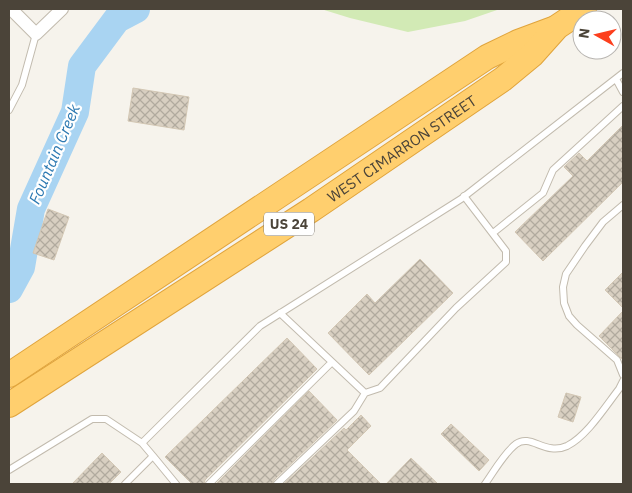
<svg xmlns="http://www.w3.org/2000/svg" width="632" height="493" font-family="'IBM Plex Sans',sans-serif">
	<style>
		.park { fill: #d2eab5 }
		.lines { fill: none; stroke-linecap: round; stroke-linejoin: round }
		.river { stroke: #a9d4f2; stroke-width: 28 }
		.building { fill: url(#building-cross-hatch); stroke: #d3c7b4 }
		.lane-casing { stroke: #c2bbae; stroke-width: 8 }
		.street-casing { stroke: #c2bbae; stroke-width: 14 }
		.highway-casing { stroke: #e0a43c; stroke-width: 26 }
		.lane { stroke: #fff; stroke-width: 6 }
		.street { stroke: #fff; stroke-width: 12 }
		.highway { stroke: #ffcf6e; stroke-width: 24 }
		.labels { text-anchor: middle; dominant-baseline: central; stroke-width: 4.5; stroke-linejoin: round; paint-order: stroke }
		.shield { fill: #fff; stroke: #817c74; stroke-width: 1 }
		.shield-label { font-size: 14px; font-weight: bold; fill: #4b4439 }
		.street-label { font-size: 15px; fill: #4b4439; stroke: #fff }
		.water-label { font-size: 16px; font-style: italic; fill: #2e7ab2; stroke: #fff }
	</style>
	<defs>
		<pattern id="building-cross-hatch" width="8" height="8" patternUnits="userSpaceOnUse" patternTransform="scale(1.25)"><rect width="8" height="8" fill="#d8cfc1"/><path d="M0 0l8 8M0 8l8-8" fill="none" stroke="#b1aa9e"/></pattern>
	</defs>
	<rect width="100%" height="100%" fill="#f6f3ec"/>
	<path class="park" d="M321,9H500L465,21L408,32L350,18Z"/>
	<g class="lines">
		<path class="river" d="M9,289L21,267L31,209L75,112L82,66L117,19L136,9"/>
	</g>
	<path class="building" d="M133,88L189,97L184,130L128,121Z
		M623,125V182L543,261L515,232L573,176L564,167L579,153L587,161Z
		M48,209L69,217L54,260L33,253Z
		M420,259L453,293L369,375L328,333L367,294L375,303Z
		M623,272V308L605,290Z
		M623,311V360L599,336Z
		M287,338L317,369L205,480L204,484H192L165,457Z
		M309,391L337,420L274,480L272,484H216Z
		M566,393L581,397L573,422L558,417Z
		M361,415L371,426L347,450L381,484H284L344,428L346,430Z
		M451,424L489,460L479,471L441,434Z
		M102,453L121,472L109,484H72Z
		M411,458L438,484H386Z"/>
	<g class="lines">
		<g class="lane-casing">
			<path id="lane" d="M616,79L623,92
				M9,110L22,85L36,34
				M623,205L603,222L585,246L566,274L563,287L564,303L569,316L577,325L617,360L623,375
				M493,233L543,193L553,170L623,106
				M280,313L365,393L380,388L456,308L506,262V251L464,196
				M153,456L176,484
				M9,470L92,419H106L142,443L260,326L461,199L623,73
				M125,484L153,456L142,443
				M209,484L332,362
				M277,484L354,411L365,393
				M485,484C493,473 504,453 516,444C531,433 545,456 567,446C587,436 605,407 619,389L623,381"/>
		</g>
		<g class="street-casing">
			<path id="street" d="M11,9L36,34L62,9"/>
		</g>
		<g class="highway-casing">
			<g id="highway">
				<path d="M9,375L487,57L518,42L553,29"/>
				<path id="s1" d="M9,405L311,210L503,79L532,55L557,27L584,9"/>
			</g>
		</g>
		<use href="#lane" class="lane"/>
		<use href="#street" class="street"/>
		<use href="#highway" class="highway"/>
	</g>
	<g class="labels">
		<rect class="shield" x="264" y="212.5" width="50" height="23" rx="4"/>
		<g class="shield-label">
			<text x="289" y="224">US 24</text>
		</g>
		<g class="street-label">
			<text stroke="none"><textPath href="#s1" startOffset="469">WEST CIMARRON STREET</textPath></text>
		</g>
		<g class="water-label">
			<text transform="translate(54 154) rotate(-67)">Fountain Creek</text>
		</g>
	</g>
	<rect width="632" height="493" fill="none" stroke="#4b4439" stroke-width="20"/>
	<g transform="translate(597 35) rotate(278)"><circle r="24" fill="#ffffff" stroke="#b7b4b0"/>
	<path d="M0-4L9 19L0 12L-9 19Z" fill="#fc3f1d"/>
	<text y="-8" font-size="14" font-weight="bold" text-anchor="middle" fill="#4b4439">N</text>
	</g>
</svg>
